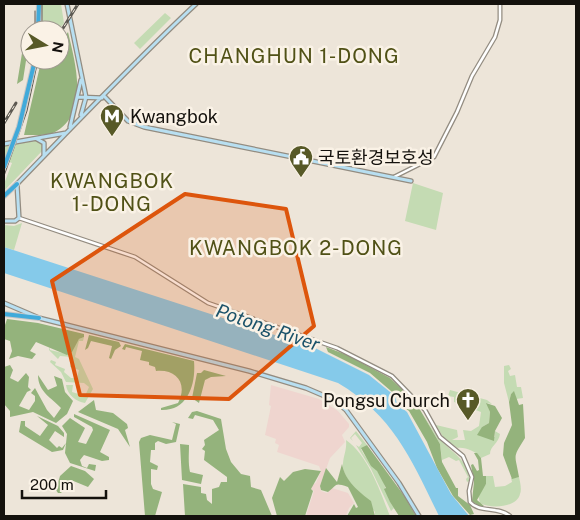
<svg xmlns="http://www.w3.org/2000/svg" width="580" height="520" font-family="'Public Sans','Noto Sans KR',sans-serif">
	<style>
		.commercial { fill: #efd5cf }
		.green { fill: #c4dbb3 }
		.forest { fill: #94b37c }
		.water { fill: #85caea }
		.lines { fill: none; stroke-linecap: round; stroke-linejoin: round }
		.tertiary-casing { stroke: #938c81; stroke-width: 5 }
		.secondary-casing { stroke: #938c81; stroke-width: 5.5 }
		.trunk-casing { stroke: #c7c6c5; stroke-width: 6 }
		.tertiary { stroke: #fff; stroke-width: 2.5 }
		.secondary { stroke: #b8dff1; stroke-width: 3 }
		.trunk { stroke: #40aada; stroke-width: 4 }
		.tram { stroke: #5d5952; stroke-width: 1 }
		.rail-casing { stroke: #5d5952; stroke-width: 3 }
		.rail { stroke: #faf2e6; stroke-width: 1; stroke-dasharray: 4; stroke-linecap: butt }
		.trunk-bridge-casing { stroke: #c7c6c5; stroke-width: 6; stroke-linecap: butt }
		.trunk-bridge { stroke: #40aada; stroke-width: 4 }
		.marked { fill: #dd550c; fill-opacity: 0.2; stroke: #dd550c; stroke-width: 4; stroke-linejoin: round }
		.labels { text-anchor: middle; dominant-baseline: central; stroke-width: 5; stroke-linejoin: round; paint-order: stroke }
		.poi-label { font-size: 18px; fill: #14110d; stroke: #faf2e6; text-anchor: start }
		.water-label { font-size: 19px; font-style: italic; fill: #1c536a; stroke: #faf2e6 }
		.quarter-label { font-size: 20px; letter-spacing: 1px; fill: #505116; stroke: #faf2e6 }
	</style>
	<rect width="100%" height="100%" fill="#ede5d9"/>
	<path class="commercial" d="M271,385L319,399L338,411L349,424V427L342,435L345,442L330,458L320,486L321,491L327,493L332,488L348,493L354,503L349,508L346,516H306L314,491L311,489L313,484L316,483L321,471L319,466L277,452L279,445L275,443L276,439L265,435L271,406L269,405Z"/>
	<path class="green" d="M42,4H61L64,23L59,30H43Z
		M165,13L171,18L140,49L134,43Z
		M35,139L42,143L43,150L4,191V184L12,163L4,160V146Z
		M413,183L443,193L436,230L405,221Z
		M22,223L14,250L4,247V225L14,226Z
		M84,337L83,341H79L75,357L79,359L93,389L85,403C76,402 67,394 66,385H73L72,392L85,396L89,387L84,383L66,382L61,372L50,362L51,360L56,362L55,365L65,369L64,372L71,378H77L79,370L70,367L72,357L60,356L58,359L49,350V346L50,350L67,354L79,339Z
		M509,365L511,369L508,371L510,376L515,375L517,387H521L523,398L516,399L514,392L511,394L509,402L504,383V366Z
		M450,390L487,400L492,404L487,403L490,412L489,423L482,427L487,437H495V431L500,434C499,443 490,446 490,454L481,458C477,452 465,447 458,448L445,440L436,425L457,430L458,437L452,440H465L463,430L471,431L479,426L481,412L454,402V397L448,396Z
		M407,394C421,408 427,423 439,438C449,451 471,461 469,481L467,482L466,479L468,477L459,460L456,461L449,457L442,460L440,444L419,408Z
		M356,431L367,445L361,449C365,458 372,464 378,472C387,484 385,496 394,508L391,511L371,469L356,445L359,447L362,443L355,434L351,438L353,441L350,438Z
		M346,440C369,456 381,494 390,516H375V512C366,501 340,477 343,463C344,454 347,449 346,440Z
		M486,476H493L495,487L505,486L512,482L511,478L519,477C520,482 522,489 520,494C517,508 490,509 480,503L478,495L486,484Z"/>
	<path class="forest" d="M68,32C75,62 90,113 55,132C47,136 33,135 24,135L40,66L45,60H60V44Z
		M28,34L30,35L23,80L17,84L23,47Z
		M7,319L38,323L84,334V337L79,339L72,352L67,355L36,342L30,351L36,354L32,359L18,356L9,359L12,351L10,341L4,339V328Z
		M89,335L119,342L121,346L115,350L111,359L109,358L112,346L91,341L88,348L85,350Z
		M125,344L194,361C196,384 188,411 161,410V408L178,403C188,384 177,369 156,371L155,367L149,365V362L140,360L142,351L126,347L125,350L122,349Z
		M326,347L347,355L390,378L407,394L419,408L440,444L442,462L456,488H458V496L470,505L474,514L470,515L453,496L437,468L427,442L409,411L400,404L398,397L370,373L328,352Z
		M10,365L13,370L10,378L18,382L26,373L29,377L28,387L31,390L27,392L19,406L29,410L35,401V396L31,393L35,388L47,410L54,418L61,408C52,398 38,392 38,375L48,390L57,386L54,376L62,379L65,392L73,401L67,414L56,423L33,412L10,417V411L4,404V367Z
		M204,370L226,376L211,377L205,380L199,403L192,398L197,373H201Z
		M514,391L519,405L523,404L525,438C512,459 515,453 519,477L512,479L503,455L504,443L512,425L509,402L511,394Z
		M94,400L96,410L113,413L127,424L128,428L125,430L130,447L118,429L78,412Z
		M486,403L495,406L502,418L495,431L494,441L477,435L482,427L489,423L490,412Z
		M197,411L221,419L226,449L231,462L241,474L250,476L251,487L261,490L272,516H185L183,484L201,487V493L206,494L207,500L212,504V489L219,487L221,482H227V477L204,460L205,451L202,449L205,445L204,440L219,430L213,420L195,415L193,419L188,418L192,412Z
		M74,414L110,430L100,452L109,457V460L102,461L84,455L80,460L82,466L87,468L89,464L96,465L95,471L70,463L65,453L67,434L62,426L70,418L85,428L78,442L86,444L93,430L92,427L74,417Z
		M37,416L58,426L64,433V437L55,431L49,440L57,448L59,446L62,448L66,443L63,450L52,452L19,432L21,421H25V426L40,436L48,425Z
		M172,422L180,424L176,442L166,444L158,441L155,443V450H151L150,462L158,466L157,470L151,469V484L153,489L162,492L155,516H145L139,442L141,438L150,435L172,440L176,424Z
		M180,444L189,445C189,455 188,462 190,472L203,475L201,484L182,480Z
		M367,445L405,497L416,516H399L390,502L384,489L386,488L377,471L371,466L361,448Z
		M474,453H477L481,458L483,476H486V484L477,500L484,506H478L472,501L474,482L471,465L473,464L477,471L479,470L478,460Z
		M342,464C345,481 359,492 371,501L375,516H347L354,504L356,508L358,507L348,487C333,482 338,485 328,492L321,490L320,486L326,468L337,482Z
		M71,466L85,471L94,479L88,487L71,480L61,493H58L56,490L60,476Z
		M305,469L321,471L311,489L313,491L305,516H277L272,498L280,477L284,481L293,472Z"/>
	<path class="water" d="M4,247L315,348L369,375L395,396L397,404L407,412L451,494L469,516H439C412,461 394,416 338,383L4,273Z"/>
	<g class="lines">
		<g class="tertiary-casing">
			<path id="tertiary" d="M394,177L434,157L457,112L472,76L495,37L500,20V4
				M19,218L135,257L208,303L337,348L392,376L425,410L440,437L463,456L472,477L469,491L470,502C479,513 498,506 510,516"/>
		</g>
		<g class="secondary-casing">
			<path id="secondary" d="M67,4L86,97L81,115
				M104,96L128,121L144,127L411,181
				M78,97L102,98
				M70,127L81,80
				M37,139L44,143V156
				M4,144L66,133
				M4,221H15L19,218L17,184C76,123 134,62 196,4
				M4,303L39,318L249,371L306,388L334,400L346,410L399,483L419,516"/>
		</g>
		<g class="trunk-casing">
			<path id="trunk" d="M38,30L39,4
				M4,196L17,184
				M4,314L39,318"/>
		</g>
		<use href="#tertiary" class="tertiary"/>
		<use href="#secondary" class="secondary"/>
		<use href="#trunk" class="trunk"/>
		<path class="tram" d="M42,4V30
			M35,30V11
			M4,176L27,111L38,60"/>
		<g class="rail-casing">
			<path id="rail" d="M60,33L78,4
				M41,62L43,60
				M4,123L16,103"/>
		</g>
		<use href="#rail" class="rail"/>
		<g class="trunk-bridge-casing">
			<path id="trunk-bridge" d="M4,167L19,127L35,60"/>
		</g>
		<use href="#trunk-bridge" class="trunk-bridge"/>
	</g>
	<path class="marked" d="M185,194L286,209L314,326L229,399L80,395L52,281Z"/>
	<defs>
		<g id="metro-pin" transform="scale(1.25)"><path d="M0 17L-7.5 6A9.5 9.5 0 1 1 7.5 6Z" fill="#575927" stroke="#faf2e6"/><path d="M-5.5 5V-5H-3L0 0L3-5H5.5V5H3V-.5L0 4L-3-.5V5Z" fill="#fff"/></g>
		<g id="civic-pin" transform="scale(1.25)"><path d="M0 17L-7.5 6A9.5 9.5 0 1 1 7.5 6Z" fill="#575927" stroke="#faf2e6"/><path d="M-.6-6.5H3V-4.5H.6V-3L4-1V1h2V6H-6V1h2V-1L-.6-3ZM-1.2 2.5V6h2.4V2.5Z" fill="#fff"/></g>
		<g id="church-pin" transform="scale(1.25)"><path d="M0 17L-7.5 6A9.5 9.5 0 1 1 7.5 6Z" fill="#575927" stroke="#faf2e6"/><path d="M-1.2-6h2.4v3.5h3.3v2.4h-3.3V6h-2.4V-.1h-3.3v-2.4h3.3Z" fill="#fff"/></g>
	</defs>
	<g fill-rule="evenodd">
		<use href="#metro-pin" x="112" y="116"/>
		<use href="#civic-pin" x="301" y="157"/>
		<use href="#church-pin" x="468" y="400"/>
	</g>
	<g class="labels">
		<g class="poi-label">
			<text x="130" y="116">Kwangbok</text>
			<text x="318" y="157">국토환경보호성</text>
			<text x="450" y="400" text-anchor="end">Pongsu Church</text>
		</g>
		<g class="water-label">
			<text transform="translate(268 327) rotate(19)">Potong River</text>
		</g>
		<g class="quarter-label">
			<text x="294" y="56">CHANGHUN 1-DONG</text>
			<text x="112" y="181">KWANGBOK<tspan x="112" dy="23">1-DONG</tspan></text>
			<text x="296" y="248">KWANGBOK 2-DONG</text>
		</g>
	</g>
	<rect width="580" height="520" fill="none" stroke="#14110d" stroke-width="10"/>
	<g transform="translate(45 45) rotate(100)"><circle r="24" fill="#faf2e6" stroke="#9e988f"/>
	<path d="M0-4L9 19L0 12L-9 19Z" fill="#575927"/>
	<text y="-8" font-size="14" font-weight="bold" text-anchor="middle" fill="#14110d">N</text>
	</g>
	<path d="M22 490v8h84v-8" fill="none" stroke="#14110d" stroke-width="2.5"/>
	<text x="30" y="490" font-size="15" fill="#14110d" stroke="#faf2e6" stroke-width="4" paint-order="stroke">200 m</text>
</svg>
